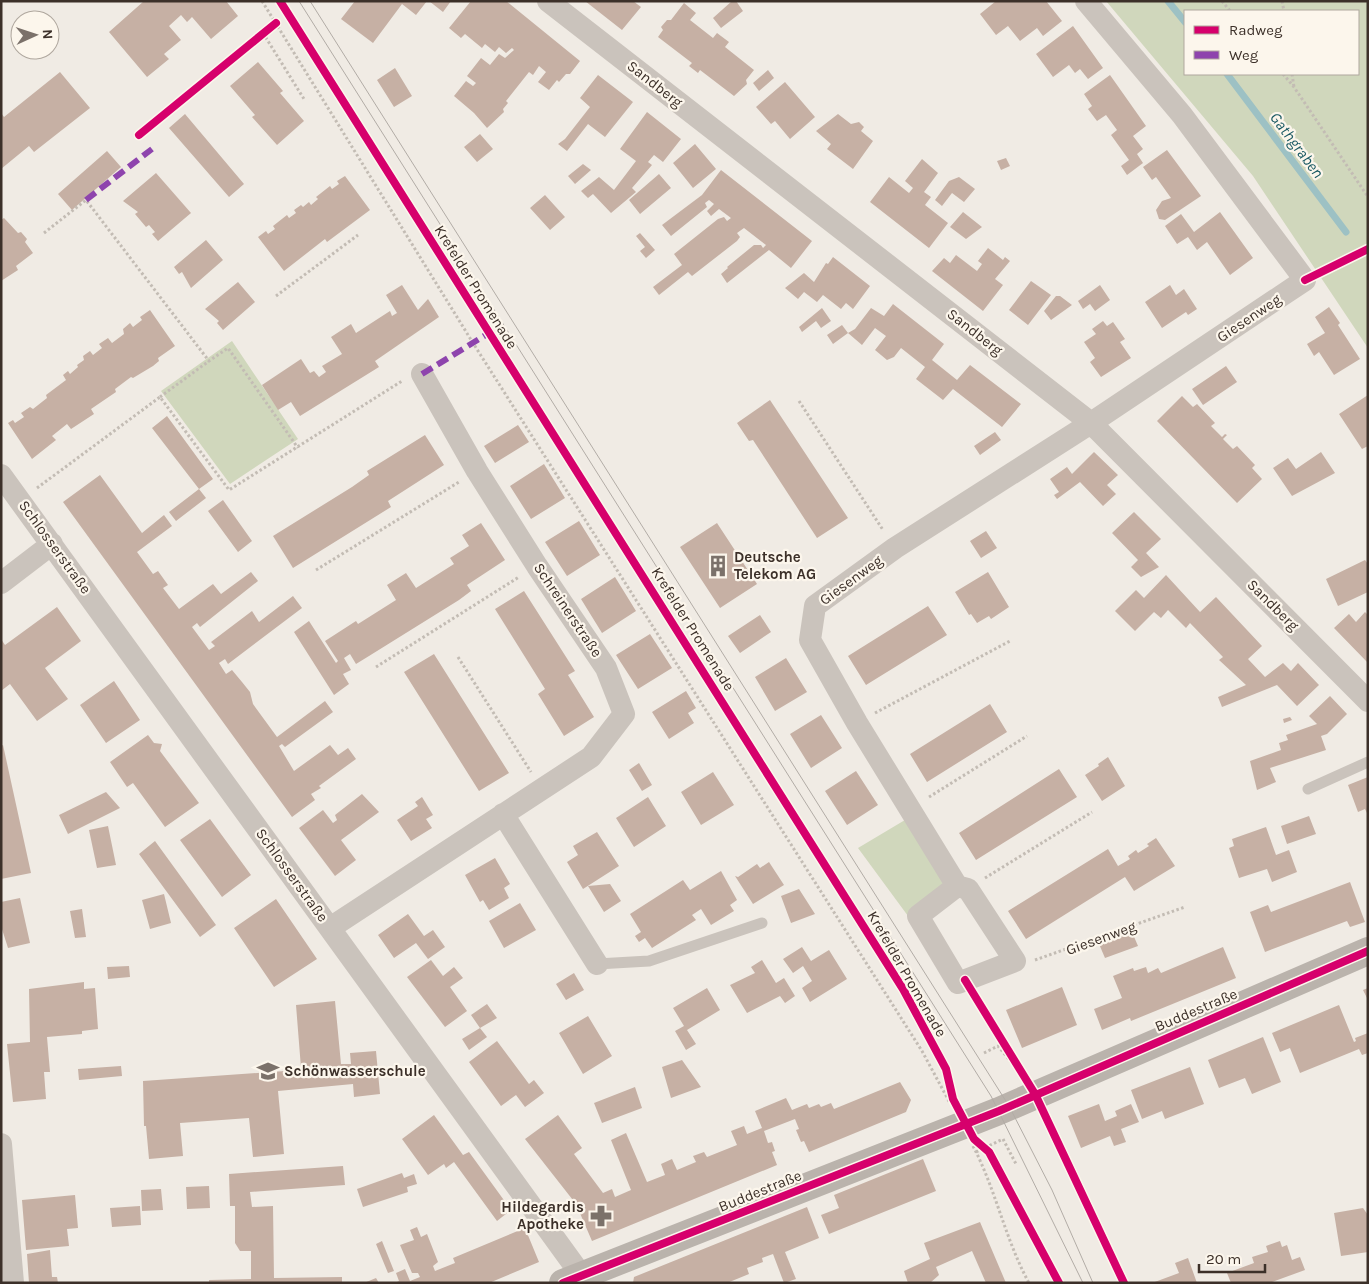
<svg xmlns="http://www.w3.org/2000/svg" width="1369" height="1284" font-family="Karla,sans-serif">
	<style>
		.green { fill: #d0d7bc; fill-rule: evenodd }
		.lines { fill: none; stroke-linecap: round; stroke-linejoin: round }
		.stream { stroke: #9dc1c4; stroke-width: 7 }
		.building { fill: #c6b0a4 }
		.path { stroke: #c3bcb4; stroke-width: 3; stroke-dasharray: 2.5 2.5; stroke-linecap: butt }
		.service { stroke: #cac3bc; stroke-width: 11 }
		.minor { stroke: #cac3bc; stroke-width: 22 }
		.secondary { stroke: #bab3ac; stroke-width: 28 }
		.tram { stroke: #b2aca6; stroke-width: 1 }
		.quiet { stroke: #8e44ad; stroke-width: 6; stroke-dasharray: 12 6; stroke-linecap: butt }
		.cycleway-casing { stroke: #fcf6ec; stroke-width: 11 }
		.cycleway { stroke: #d6006c; stroke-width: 8 }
		.labels { text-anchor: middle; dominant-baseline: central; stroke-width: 4.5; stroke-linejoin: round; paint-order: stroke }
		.street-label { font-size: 15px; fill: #3c3029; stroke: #fcf6ec }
		.poi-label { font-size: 15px; font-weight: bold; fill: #3c3029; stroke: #fcf6ec; text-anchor: start }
		.water-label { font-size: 16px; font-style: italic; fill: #195963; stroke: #fcf6ec }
	</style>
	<rect width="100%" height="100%" fill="#f0ebe4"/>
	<path class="green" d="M1106,1H1368V348L1253,176ZM1185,11H1358V74H1185Z
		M232,341L298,439L230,484L161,391Z
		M910,817L950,883L908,916L858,848Z"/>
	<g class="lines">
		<path class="stream" d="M1168,1L1185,22
			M1227,74L1346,232"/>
	</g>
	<path class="building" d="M144,1H226L238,16L211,39L192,17L187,22L181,15L169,26L181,40L164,54L169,59L147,77L109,32Z
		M355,1H427L416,15L402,4L373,43L341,19Z
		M429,1H451L443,12Z
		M471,1H506L580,61L570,74H566L559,82L557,80L549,90L538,82L546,72L539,66L533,75L529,72L506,101L508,103L503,109L504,112L487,128L474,113L454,96L466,81L473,86L476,83L467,76L481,58L490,65L499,54L505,58L514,50L512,48L506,53L499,47L495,52L485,44L482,48L465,34L461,38L449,28Z
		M585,1H633L641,7L622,30Z
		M732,1H736L743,11L721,28L713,18Z
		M996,1H1046L1062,21L1043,36L1037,28L1020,41L1008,26L996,35L980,14Z
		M684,3L696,13L690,20L713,38L717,33L729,42L725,47L754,70L746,80L747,84L734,96L700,70L698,73L689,66L692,63L658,37L663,30L661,27L667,20H671Z
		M1073,26L1103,68L1088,79L1080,69L1075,73L1069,65L1053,77L1036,54Z
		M258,62L283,91L280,93L304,121L277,145L252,117L255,115L230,86Z
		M395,68L412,96L394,107L377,80Z
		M768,70L774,78L759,91L753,83Z
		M60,72L90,108L34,152L29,146L1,169V113L4,117Z
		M598,75L633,102L605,137L588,124L567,151L558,144L565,139L590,107L580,98Z
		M1110,75L1146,126L1133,136L1143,149L1137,154L1143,163L1127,175L1121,166L1129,160L1111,135L1117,130L1106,115L1097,121L1088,109L1092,106L1084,94Z
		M785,82L815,117L790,139L775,121L771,124L756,107Z
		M647,112L681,139L663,162L654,155L648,162L652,165L632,188L636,192L611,213L593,194L588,198L581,191L599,177L614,190L636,161L620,149Z
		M185,114L244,184L229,197L169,128Z
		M838,114L851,124L859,122L864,127L861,131L873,141L853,169L827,149L831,144L816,131Z
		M480,134L493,149L477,162L464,147Z
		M695,144L716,169L693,188L673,163Z
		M1167,150L1201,196L1165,220L1159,219L1156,210L1162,201L1171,198L1156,177L1152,180L1143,167Z
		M107,151L121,167L72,210L58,194Z
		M1006,158L1010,166L1001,170L997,161Z
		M922,159L938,173L924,192L931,197L925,205L948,223L929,248L870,202L889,177L909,193L913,188L905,181Z
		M583,164L591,170L575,184L568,176Z
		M721,170L812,241L791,268L769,250L727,283L721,274L728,268L727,267L754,245H761L763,248L766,245L744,228L737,233L740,237L737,241L692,276L688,272L659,295L653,287L682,265L674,254L718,219L724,217L727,221L731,218L719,209L711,216L707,211L714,204L709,200L705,203L707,207L671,236L662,225L702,195Z
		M156,173L191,213L158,241L152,234L155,232L149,225L146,227L135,214L138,212L123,201Z
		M659,174L671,188L640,214L629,200Z
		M345,176L370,210L327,242L325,239L284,271L258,237L266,231L268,234L275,229L273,226L287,215L289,218L296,213L294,210L301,205L303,207L309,202L311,205L318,199L316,197L330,186L332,189L339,184L337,181Z
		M959,177L975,189L964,202L952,193L942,206L935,200L949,181Z
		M545,195L565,217L550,230L530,208Z
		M963,212L982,227L966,239L950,227Z
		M1220,212L1253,258L1230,275L1207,242L1197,250L1188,237L1177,244L1165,226L1181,214L1194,232Z
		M4,218L18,233L21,232L27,239L25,242L33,253L16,266L18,270L1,281V220Z
		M640,233L655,250L646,258L640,251L645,247L636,236Z
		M206,240L223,260L191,288L182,272L179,274L174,267Z
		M988,248L1003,260L1005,257L1010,261L995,279L1003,285L983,311L932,271L944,258L950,263L956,255L977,271L982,264L978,261Z
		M833,257L870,286L853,309L846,303L841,309L823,295L817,302L804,292L798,299L785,288L804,273L814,282L826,263L828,264Z
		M1031,281L1051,295L1028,325L1009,310Z
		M238,282L255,302L223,330L217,323L219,321L205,309Z
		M402,285L418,310L428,299L439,317L375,361L379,367L300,416L291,402L278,410L262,385L301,359L310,373L314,371L319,377L326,372L322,366L342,354L331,337L351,324L356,333L390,311L392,316L397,313L386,295Z
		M1100,285L1110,300L1095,311L1090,304L1083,309L1078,301Z
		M1170,285L1176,295L1184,289L1197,309L1188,315L1186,312L1162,328L1145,302Z
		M1056,296H1060L1072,305L1051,320L1044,311Z
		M893,304L944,344L932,360L957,380L970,365L1021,404L1002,427L953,389L943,400L916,379L925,367L901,348L894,357L887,360L875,350L886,336L875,328L862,345L848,333L833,344L827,335L842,325L848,333L855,329L871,308L884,316Z
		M1329,307L1340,323L1338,325L1360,359L1334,375L1319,352L1314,356L1307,344L1325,333L1315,317Z
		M822,308L831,321L821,328L816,321L802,332L799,327Z
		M150,310L175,346L158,358L159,361L153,366L133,378L131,377L115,389L116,392L91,409L94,414L71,429L67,424L52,436L56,440L32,459L8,423L13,420L15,423L24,417L21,413L30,407L33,409L47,398L46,395L66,380L63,375L68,371L70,374L78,367L77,365L84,360L83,356L90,351L93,355L102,348L99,344L108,338L112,343L124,334L123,329L130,323L133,327L142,320L140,317Z
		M1103,321L1107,326L1113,322L1125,339L1120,342L1131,358L1101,377L1090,362L1095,358L1084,342L1096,334L1092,329Z
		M1226,366L1237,382L1203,405L1192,389Z
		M1368,395V446L1362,449L1339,414Z
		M1182,396L1193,407L1197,404L1215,423L1211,426L1222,437L1225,434L1227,435L1223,439L1233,449L1237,446L1255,465L1252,468L1262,479L1237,503L1157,421Z
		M770,400L848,518L817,538L753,440L749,441L737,423Z
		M167,416L213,479L199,489L206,498L176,521L169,512L199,489L152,428Z
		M518,425L529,442L495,463L484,446Z
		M995,432L1001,440L980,455L974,446Z
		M425,435L444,465L388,501L391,507L293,568L273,536L352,487L369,475L367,471Z
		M1094,452L1118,475L1107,485L1116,494L1103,506L1080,482L1057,499L1054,495L1059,492L1050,479L1067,467L1072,474Z
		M1321,452L1335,473L1292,496L1273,468L1288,458L1296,469Z
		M544,464L565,498L531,519L510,486Z
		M100,475L142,533L164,515L172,526L137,552L153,574L158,571L168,585L163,588L179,609L213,584L221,594L251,572L258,581L200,627L197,623L192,627L209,650L215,646L211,642L252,611L259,622L293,596L302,608L228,664L225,659L219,663L226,674L232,670L242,682L250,692L253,704L277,737L325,701L333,712L285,747L282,744L279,746L294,771L330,745L338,755L348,748L356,759L319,786L321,788L311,794L315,800L292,817L63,502Z
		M223,500L252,541L238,552L208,511Z
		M1134,512L1161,539L1146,553L1159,567L1141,577L1131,567L1138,560L1112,533Z
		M579,521L600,555L567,576L545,542Z
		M481,523L505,560L467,585L471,591L459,600L369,656L356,664L350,654L344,658L351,670L343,674L349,684L334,695L294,632L309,621L336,663L338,661L325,641L356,621L358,624L396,600L387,585L406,573L416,588L454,564L450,558L469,546L462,535Z
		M717,523L757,584L720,608L680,547Z
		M986,531L997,548L981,558L970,541Z
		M1365,560L1368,564V592L1338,606L1326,579Z
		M988,572L1009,607L991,619L989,616L977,623L971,614L969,615L955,592Z
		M1166,575L1200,612L1216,597L1262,646L1248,659L1265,677L1283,663L1291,671L1298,663L1319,685L1297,706L1277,685L1222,707L1218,697L1246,685L1219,660L1223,657L1190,623L1186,628L1168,610L1161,618L1154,612L1135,631L1115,611L1136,590L1144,598Z
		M615,577L636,611L602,633L581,599Z
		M524,591L575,671L568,675L594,717L564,736L538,694L545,689L495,609Z
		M928,606L947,635L866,685L848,656Z
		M57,607L81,641L45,668L68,699L37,721L10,684L1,691V639L5,645Z
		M1365,612L1368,615V663L1334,628L1349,614L1356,622Z
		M760,615L771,632L740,653L728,636Z
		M650,634L672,668L638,689L616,655Z
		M434,654L509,773L479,791L404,672Z
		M786,658L807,692L775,711L755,677Z
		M114,681L140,720L106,743L80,705Z
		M686,691L696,708L688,713L694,723L669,739L652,712Z
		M1330,696L1347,714L1327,734L1321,736L1326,750L1270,768L1276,782L1257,790L1250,761L1281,750L1279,743L1288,740L1286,735L1317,724L1309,716Z
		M990,704L1007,732L927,782L910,754Z
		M821,715L842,748L811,768L790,734Z
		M1290,717L1292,720L1284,723L1283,719Z
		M148,735L154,743L162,744L160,751L199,803L165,827L133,783L127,787L110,762Z
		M3,745L31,873L1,879V746Z
		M1108,757L1125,786L1102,801L1085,775L1099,766L1098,764Z
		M639,763L652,785L642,791L629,770Z
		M1059,769L1077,797L976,860L959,833Z
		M856,771L878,805L847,825L825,791Z
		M713,772L734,805L701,825L681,792Z
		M1368,777V815L1365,809L1358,812L1348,785Z
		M106,792L120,808L68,834L59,815Z
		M362,794L379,812L341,840L356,860L335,876L299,828L323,810L333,823L337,820L335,815Z
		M422,797L433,815L426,819L432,828L411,841L397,820L418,806L415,802Z
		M648,797L666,826L634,847L616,818Z
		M1309,816L1316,834L1287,844L1281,826Z
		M210,819L251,875L222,897L180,840Z
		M108,826L116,865L97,868L89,830Z
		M1266,827L1276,855L1289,850L1297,872L1272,882L1267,869L1239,878L1229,848L1234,846L1232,839Z
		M597,832L619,866L583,889L567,862L578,855L573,846Z
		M1156,838L1175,866L1134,891L1125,877L1026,939L1008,911L1108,849L1118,866L1130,859L1128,856L1136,850L1138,853L1149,846L1147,844Z
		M155,841L216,925L200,937L139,854Z
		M495,858L510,884L504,888L509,898L489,910L483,900L480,902L465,875Z
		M769,862L784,885L753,904L735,876L738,877L757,864L760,868Z
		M721,871L737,900L730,905L734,911L711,925L701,909L692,915L696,920L652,948L645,938L639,942L635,936L641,932L630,914L683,880L690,890Z
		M1350,882L1365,922L1350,927L1347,921L1265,952L1250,912L1268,905L1271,912Z
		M610,884L621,901L604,912L588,886Z
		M799,889L815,914L791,923L781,896Z
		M164,894L171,923L150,929L142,900Z
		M20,898L30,943L8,948L1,926V902Z
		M276,899L317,959L274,987L234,928Z
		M520,903L536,930L504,948L489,921Z
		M82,909L86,937L75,938L70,911Z
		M408,914L424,936L433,930L445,947L428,959L416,943L394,958L378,935Z
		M1132,932L1138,946L1105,958L1099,944Z
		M802,947L811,961L829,950L847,979L810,1002L802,988L812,981L803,966L793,973L783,959Z
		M1223,947L1236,978L1131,1021L1130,1018L1102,1030L1094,1009L1122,998L1113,976L1133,968L1134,971L1146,967L1148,973L1158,968L1161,973Z
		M431,960L443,976L454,967L463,978L450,987L467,1011L445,1027L407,977Z
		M762,960L776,983L784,978L795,996L785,1003L780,996L747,1013L730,985L755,973L751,967Z
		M129,966L130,977L108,979L107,967Z
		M574,973L584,990L566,1000L556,984Z
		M84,982V989L95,988L98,1029L82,1031V1034L47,1037L50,1072H44L46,1099L13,1102L7,1044L30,1042L29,989Z
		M1062,987L1077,1025L1022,1048L1006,1010Z
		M707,988L720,1010L687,1030L696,1044L686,1050L675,1031L684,1026L673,1008Z
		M1368,988V1000L1363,990Z
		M335,1001L341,1064H351L350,1053L376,1051L380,1094L354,1097L353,1084L278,1091L284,1154L253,1157L249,1118L180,1123L183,1156L149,1159L146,1126H144L143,1081L299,1070L301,1068L296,1005Z
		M487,1004L497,1018L480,1028L471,1015Z
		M1339,1005L1354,1042L1356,1041L1355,1038L1368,1033V1053L1362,1055L1359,1049L1300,1073L1290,1048L1280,1052L1272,1033Z
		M588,1016L612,1056L583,1074L559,1033Z
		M480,1028L487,1037L469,1050L462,1039Z
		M1263,1037L1281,1082L1252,1094L1245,1078L1219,1088L1208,1060Z
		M497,1041L529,1084L534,1080L544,1093L525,1107L516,1095L501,1106L469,1062Z
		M682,1060L701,1087L671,1098L662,1067Z
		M121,1066L122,1076L79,1080L78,1069Z
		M1190,1067L1204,1104L1165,1119L1162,1111L1142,1119L1131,1090Z
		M900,1082L911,1100L906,1112L809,1152L804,1141L801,1142L796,1130L799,1129L795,1119L764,1131L768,1143L772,1142L775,1151L772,1152L777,1165L592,1241L576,1204L525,1139L558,1115L582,1148L574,1154L603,1193L612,1189L615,1197L631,1190L611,1140L626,1133L647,1182L665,1175L661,1164L672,1159L677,1170L696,1162L693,1156L704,1152L707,1157L737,1145L731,1131L744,1126L747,1134L762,1128L755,1111L786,1098L792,1110L807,1104L809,1108L819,1104L821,1107L831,1103L834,1109Z
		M635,1087L642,1108L602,1123L594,1103Z
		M1099,1104L1105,1121L1117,1116L1115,1111L1131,1104L1139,1122L1121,1129L1126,1142L1114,1146L1110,1136L1081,1148L1068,1116Z
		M434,1115L463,1155L469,1152L511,1210L497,1221L454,1162L446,1168L444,1164L428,1175L402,1139Z
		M923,1159L936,1191L829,1234L821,1215L839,1208L834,1195Z
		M343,1166L345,1185L250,1192L252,1207L273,1206L274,1278L342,1277V1283H209V1280L251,1279V1251H240L235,1243V1206H230L229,1174Z
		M402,1173L404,1178L414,1174L417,1184L407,1187L408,1192L363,1207L357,1189Z
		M209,1186L210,1208L187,1209L186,1187Z
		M161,1189L163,1210L142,1211L141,1190Z
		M75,1195L78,1228L67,1229L69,1246L26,1250L22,1200Z
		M140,1206L141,1225L112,1227L110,1208Z
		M807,1207L819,1238L785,1252L796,1279L784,1283L773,1254L762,1258L763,1262L747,1268L749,1274L727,1283H633L634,1277Z
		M1363,1208L1368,1215V1252L1341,1256L1334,1213Z
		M980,1222L1006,1283H986L972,1251L936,1267L939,1275L930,1283H908L904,1271L930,1259L924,1243Z
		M417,1227L421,1237L427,1234L438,1262L433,1266L435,1271L455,1263L453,1258L525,1228L539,1262L489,1283H395L399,1281L396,1273L405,1269L410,1281L420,1277L418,1273H412L400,1245L414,1240L410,1230Z
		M382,1241L394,1271L388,1273L376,1244Z
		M1280,1241L1282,1247L1287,1245L1292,1260L1300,1257L1305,1270L1269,1283H1231L1227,1273L1254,1263L1252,1257L1268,1252L1266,1246Z
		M50,1250L52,1277H57L58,1283H29L27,1254Z
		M1188,1258L1197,1283H1152L1179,1273L1175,1263Z
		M376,1278L379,1283H364Z"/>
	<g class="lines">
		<path class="path" d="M262,1L473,343L922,1051L950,1103
			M1222,1L1230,11
			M1282,1L1284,11
			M263,33L304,99
			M1283,74L1294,87L1368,197
			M1292,74L1294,87
			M44,233L86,200L209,361L228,348L298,448
			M276,296L358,235
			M160,397L209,361
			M799,401L883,530
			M37,488L160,397L229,490L402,381
			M316,570L459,482
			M458,657L531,772
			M376,667L519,577
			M875,713L1010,641
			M929,797L1027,736
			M985,878L1092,812
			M1035,960L1185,907
			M984,1053L998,1046L1021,1074
			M973,1146C996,1190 1005,1239 1029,1283
			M976,1152L1003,1139L1016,1164"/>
		<path class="service" d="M1308,789L1368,762
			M597,964L649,961L762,923"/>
		<path class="minor" d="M548,1L1091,423L1368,701
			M1,475L587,1283
			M1,583L52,544
			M503,814L597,964
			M957,886L857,723L810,640L815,606L895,548L1091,423L1305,280L1182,115L1086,1
			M957,886L968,889L1015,961L958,983L918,916Z
			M330,928L591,757L624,714L606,668L537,566L477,471L422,374
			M1,1144L13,1283"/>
		<path class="secondary" d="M563,1283L999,1111L1368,951"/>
		<path class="tram" d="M299,1L991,1096L1083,1283
			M310,1L1009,1106L1052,1190L1093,1283"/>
		<path class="quiet" d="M86,200L152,149
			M422,374L489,333"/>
		<g class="cycleway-casing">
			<path id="cycleway" d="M280,1L903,989L946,1069L953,1099L974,1139L989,1152L1059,1283
				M139,135L276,23
				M1305,280L1368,249
				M965,980L1035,1094L1124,1283
				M563,1283L999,1111L1368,951"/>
		</g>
		<use href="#cycleway" class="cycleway"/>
	</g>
	<defs>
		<g id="building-bare" transform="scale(1.725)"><path d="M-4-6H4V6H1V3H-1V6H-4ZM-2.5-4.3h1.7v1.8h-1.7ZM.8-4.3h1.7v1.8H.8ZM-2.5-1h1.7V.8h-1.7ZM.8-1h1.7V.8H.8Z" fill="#7b716a" stroke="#fcf6ec" stroke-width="2.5" paint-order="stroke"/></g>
		<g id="school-bare" transform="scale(1.725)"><path d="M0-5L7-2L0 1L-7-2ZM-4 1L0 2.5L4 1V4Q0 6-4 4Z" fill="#7b716a" stroke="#fcf6ec" stroke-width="2.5" paint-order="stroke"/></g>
		<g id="pharmacy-bare" transform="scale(1.725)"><path d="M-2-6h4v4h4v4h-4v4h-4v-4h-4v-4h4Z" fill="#7b716a" stroke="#fcf6ec" stroke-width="2.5" paint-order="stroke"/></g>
	</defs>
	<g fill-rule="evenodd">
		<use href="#building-bare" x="718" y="566"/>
		<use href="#school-bare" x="268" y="1071"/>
		<use href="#pharmacy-bare" x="601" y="1216"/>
	</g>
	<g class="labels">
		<g class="street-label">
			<text transform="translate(655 84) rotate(38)">Sandberg</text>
			<text transform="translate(476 287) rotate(58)">Krefelder Promenade</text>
			<text transform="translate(1249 318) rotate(-34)">Giesenweg</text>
			<text transform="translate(975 332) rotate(38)">Sandberg</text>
			<text transform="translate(55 547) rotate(54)">Schlosserstraße</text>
			<text transform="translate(851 580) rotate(-36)">Giesenweg</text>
			<text transform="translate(1273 605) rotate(45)">Sandberg</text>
			<text transform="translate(568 610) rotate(56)">Schreinerstraße</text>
			<text transform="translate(693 629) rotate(58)">Krefelder Promenade</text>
			<text transform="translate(292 875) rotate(54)">Schlosserstraße</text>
			<text transform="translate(1101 938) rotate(-20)">Giesenweg</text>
			<text transform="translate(907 974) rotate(60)">Krefelder Promenade</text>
			<text transform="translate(1196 1010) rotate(-23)">Buddestraße</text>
			<text transform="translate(760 1191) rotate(-22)">Buddestraße</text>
		</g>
		<g class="poi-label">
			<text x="734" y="557">Deutsche<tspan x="734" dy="17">Telekom AG</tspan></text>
			<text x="284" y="1071">Schönwasserschule</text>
			<text x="584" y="1207" text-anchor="end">Hildegardis<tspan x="584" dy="17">Apotheke</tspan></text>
		</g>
		<g class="water-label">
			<text transform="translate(1297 145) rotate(53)">Gathgraben</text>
		</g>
	</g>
	<rect width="1369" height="1284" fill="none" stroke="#3c3029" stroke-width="5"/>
	<rect x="1184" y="10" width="175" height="65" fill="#fcf6ec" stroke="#afa79e"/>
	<rect x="1194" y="26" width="25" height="8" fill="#d6006c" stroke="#afa79e"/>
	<text x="1229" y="35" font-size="15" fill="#3c3029">Radweg</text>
	<rect x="1194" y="51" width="25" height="8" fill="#8e44ad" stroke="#afa79e"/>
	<text x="1229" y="60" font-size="15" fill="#3c3029">Weg</text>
	<g transform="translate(35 35) rotate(87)"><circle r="24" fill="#fcf6ec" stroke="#afa79e"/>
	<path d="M0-4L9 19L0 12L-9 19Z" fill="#7b716a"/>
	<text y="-8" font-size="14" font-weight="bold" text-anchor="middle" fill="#3c3029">N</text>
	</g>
	<path d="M1199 1264v8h66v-8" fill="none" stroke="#3c3029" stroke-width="2.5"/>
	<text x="1206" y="1264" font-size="15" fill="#3c3029" stroke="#fcf6ec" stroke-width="4" paint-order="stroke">20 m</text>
</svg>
